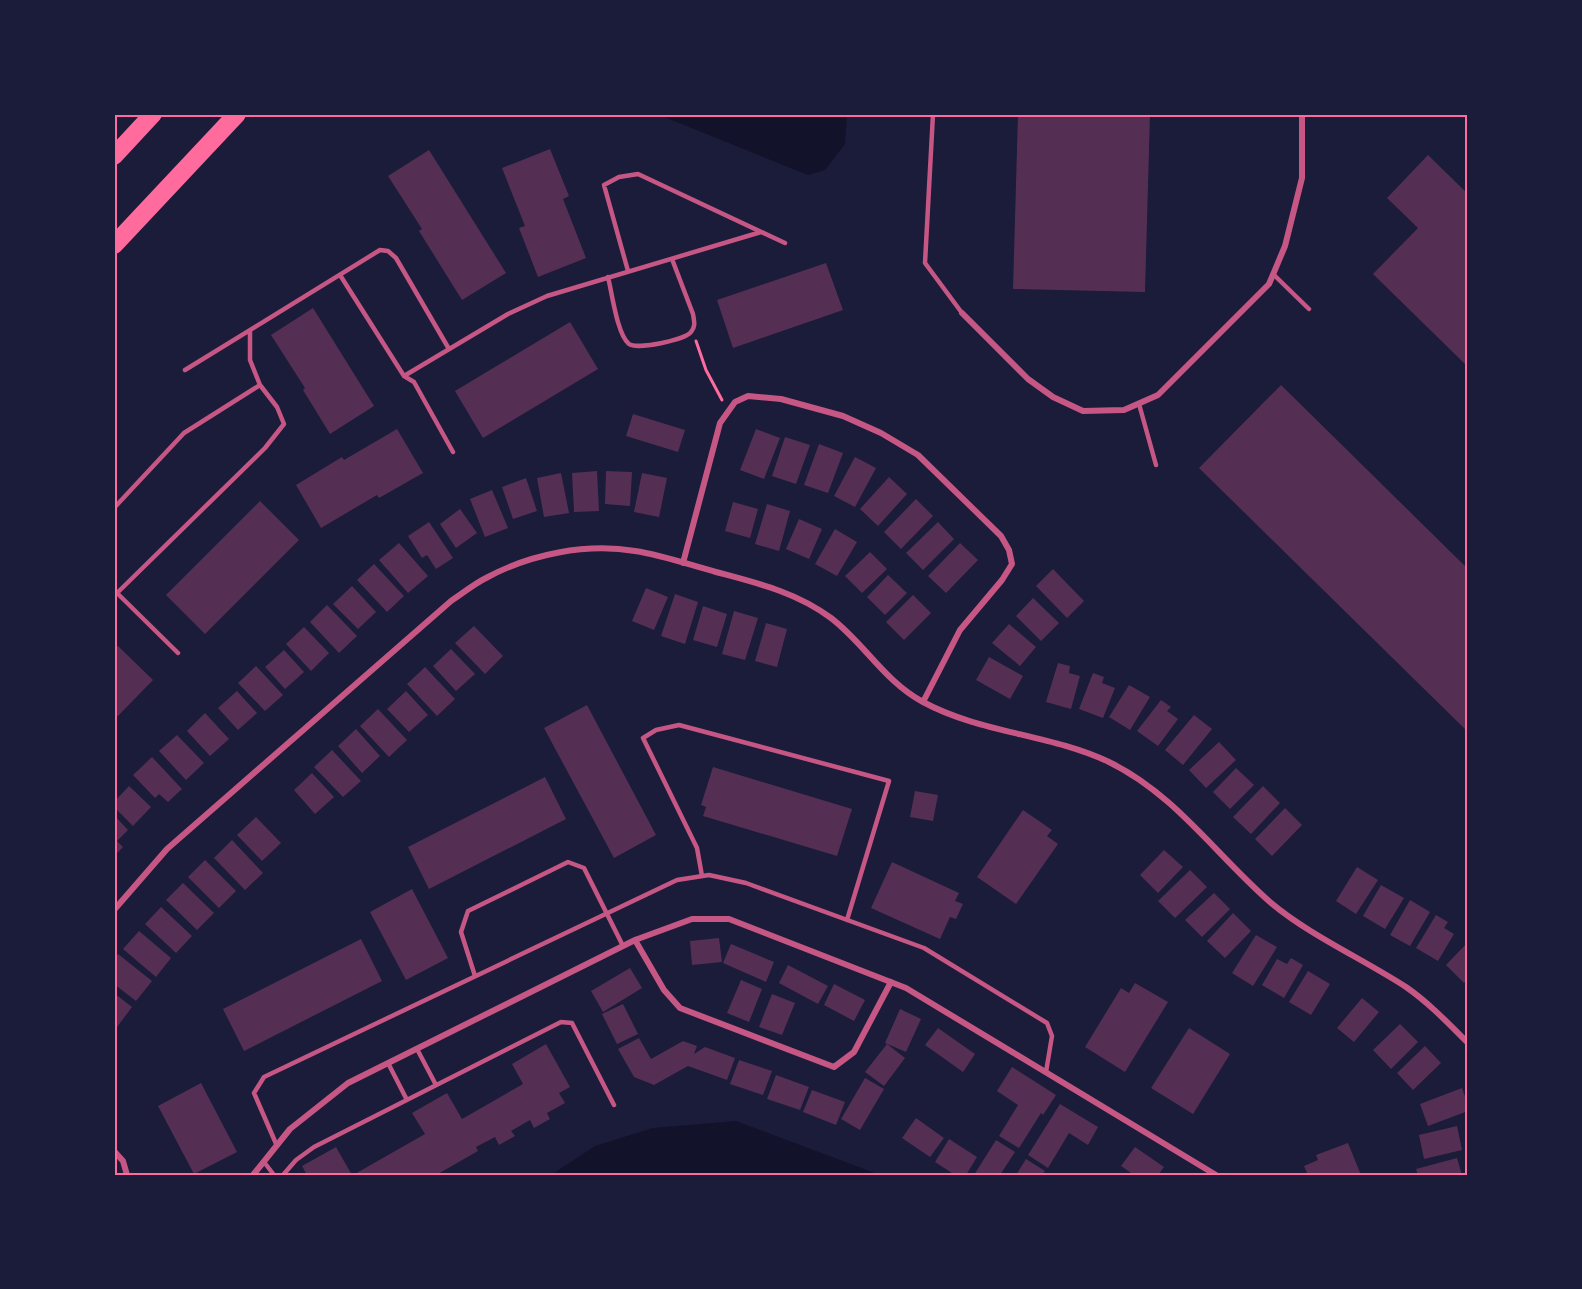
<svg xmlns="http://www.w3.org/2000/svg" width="1582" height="1289" font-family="'DM Sans',sans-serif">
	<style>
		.water { fill: #12122b }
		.building { fill: #542f53 }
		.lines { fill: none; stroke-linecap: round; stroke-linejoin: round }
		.path { stroke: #ff6b9d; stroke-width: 3 }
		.service { stroke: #c65784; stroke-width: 4.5 }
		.minor { stroke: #c65784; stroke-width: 6 }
		.motorway { stroke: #ff6b9d; stroke-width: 18 }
		.neatline { fill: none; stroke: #ff6b9d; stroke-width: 2 }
	</style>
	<rect width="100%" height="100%" fill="#1b1b3a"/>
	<path class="water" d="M657,114H847L845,144L825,170L808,175Z
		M736,1121L880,1175H720L709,1173L695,1175H551L595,1146L653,1128Z"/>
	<path class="building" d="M1018,114H1150L1145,292L1013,289Z
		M550,149L569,196L563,199L586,258L538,277L519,228L525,226L502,168Z
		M429,150L506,273L462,300L419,231L422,229L388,176Z
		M1428,155L1468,194V367L1373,274L1418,228L1387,198Z
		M826,263L843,310L733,348L717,300Z
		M313,308L374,406L330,434L303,390L305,388L271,335Z
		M570,322L598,369L483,438L455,391Z
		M1281,385L1468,569V732L1199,468Z
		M633,414L685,430L678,452L626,436Z
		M397,429L423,473L379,498L377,495L321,528L296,485L342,457L344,460Z
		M756,429L780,438L764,479L740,470Z
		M785,437L810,445L796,484L772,476Z
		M819,444L843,453L828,493L804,485Z
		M855,457L876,468L855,507L834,496Z
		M597,471L599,511L574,512L572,473Z
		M606,471L632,472L630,506L605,504Z
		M561,473L569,513L544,517L537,478Z
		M642,473L667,478L659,517L634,512Z
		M889,477L907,494L878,526L860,509Z
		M526,478L537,511L513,519L502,487Z
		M492,490L508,528L485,537L470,499Z
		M916,499L933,516L901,549L884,532Z
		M260,501L299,540L205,634L166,595Z
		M733,502L758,509L750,538L725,531Z
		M767,504L790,511L779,551L755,544Z
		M460,509L477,533L456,548L440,524Z
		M799,519L822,529L809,559L786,549Z
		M429,522L453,558L436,569L427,555L422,558L408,536Z
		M938,522L954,539L923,570L906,553Z
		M835,529L857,542L837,576L815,564Z
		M399,543L428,576L408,593L379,560Z
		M960,543L978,560L946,593L928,576Z
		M870,552L887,569L862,593L845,576Z
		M374,564L404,596L387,612L357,580Z
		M1053,569L1084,601L1067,618L1036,586Z
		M888,575L907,593L885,615L867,597Z
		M352,586L376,612L358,629L333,604Z
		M646,588L668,597L654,630L632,621Z
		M675,594L698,602L685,644L661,636Z
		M913,595L931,613L904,640L886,622Z
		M1033,598L1059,623L1041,641L1016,616Z
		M327,605L357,636L339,653L310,622Z
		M703,606L727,614L717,647L693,640Z
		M734,611L758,618L745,660L722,654Z
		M766,623L787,629L777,667L755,661Z
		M1009,624L1036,647L1020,666L992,643Z
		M474,626L503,656L485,674L455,643Z
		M304,627L329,653L311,671L286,644Z
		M118,646L153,680L118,716L116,715L114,717V649Z
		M451,649L475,674L456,691L433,666Z
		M284,650L304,672L285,689L265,667Z
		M989,657L1023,676L1010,699L976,680Z
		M1058,663L1070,666L1069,673L1080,676L1071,709L1046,702Z
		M256,666L283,695L265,711L238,683Z
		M425,667L455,699L437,716L407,684Z
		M1093,673L1104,677L1102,683L1115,688L1103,718L1079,709Z
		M1129,685L1150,697L1130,730L1109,717Z
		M237,691L257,713L238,730L218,708Z
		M406,691L428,715L409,732L387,709Z
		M1161,700L1171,707L1167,711L1178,719L1158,746L1137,731Z
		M587,705L656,835L614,858L544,728Z
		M378,709L407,740L389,757L360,726Z
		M205,713L229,739L210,756L187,731Z
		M1194,715L1212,729L1183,765L1165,750Z
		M356,729L380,756L362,773L338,746Z
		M177,735L204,763L186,780L159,751Z
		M1219,742L1236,760L1206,788L1189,770Z
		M332,750L361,781L343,797L314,767Z
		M152,757L182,789L168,802L159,794L155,798L133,775Z
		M713,767L852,809L837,856L703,816L706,807L701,805Z
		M1236,768L1254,785L1230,809L1213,792Z
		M312,773L334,797L315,814L294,790Z
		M545,777L566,819L429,889L408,847Z
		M129,786L151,807L133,826L114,807V802Z
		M1263,786L1280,803L1251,834L1233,817Z
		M915,791L938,795L933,821L910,817Z
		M1285,808L1302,825L1272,856L1255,839Z
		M1023,810L1052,830L1047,836L1058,844L1016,904L977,877Z
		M114,815L128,830L117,841L123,847L116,854Z
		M256,817L281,843L262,861L237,835Z
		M232,840L263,873L245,890L214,858Z
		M1164,850L1183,867L1158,893L1140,875Z
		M205,860L236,891L219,908L188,877Z
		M892,862L959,893L955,901L963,904L956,919L950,917L940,939L871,908Z
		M1357,867L1378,880L1356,914L1336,901Z
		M1190,870L1207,887L1175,918L1158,901Z
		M183,883L214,913L197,930L166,900Z
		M1381,885L1404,898L1385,929L1363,916Z
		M412,889L448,958L406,980L370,912Z
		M1214,893L1230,909L1202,937L1185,920Z
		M1410,900L1430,912L1410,946L1390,935Z
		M161,907L192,936L176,953L145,924Z
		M1233,913L1251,931L1225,958L1207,941Z
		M1436,915L1448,922L1444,928L1454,934L1438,961L1416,948Z
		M139,931L171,958L156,977L123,949Z
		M1256,935L1277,947L1253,986L1232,973Z
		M719,938L722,962L692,965L690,941Z
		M361,939L382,981L244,1051L223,1009Z
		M1468,942V979L1464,983L1446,965Z
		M731,944L774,962L766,982L723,963Z
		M118,954L152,981L136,1001L114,984V959Z
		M1291,958L1303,965L1284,998L1262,985L1277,959L1287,964Z
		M788,965L828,986L818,1004L779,983Z
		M630,968L642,988L603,1012L591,991Z
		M1308,971L1330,984L1311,1015L1289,1002Z
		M741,980L762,989L749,1022L727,1013Z
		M1135,983L1168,1002L1125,1072L1085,1047L1121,988L1129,993Z
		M834,984L865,1000L854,1021L824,1005Z
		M114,993L132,1007L117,1027L114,1025Z
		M772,994L795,1003L782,1035L759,1027Z
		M1362,998L1379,1012L1354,1042L1337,1028Z
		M623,1004L638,1034L617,1044L602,1014Z
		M900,1009L921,1019L906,1052L885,1043Z
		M1400,1024L1418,1042L1391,1069L1373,1050Z
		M938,1028L975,1054L963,1072L925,1045Z
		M1189,1028L1230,1054L1193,1114L1151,1088Z
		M639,1038L651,1059L683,1041L697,1046L694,1054L705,1047L735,1058L727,1080L688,1066L654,1085L634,1077L618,1049Z
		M546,1044L570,1087L559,1093L565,1103L547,1113L550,1119L534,1128L530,1120L511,1131L515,1136L499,1145L495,1137L476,1147L478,1151L436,1175H353L425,1134L412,1113L447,1093L462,1119L523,1084L512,1064Z
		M887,1044L905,1058L884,1086L865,1072Z
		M1425,1046L1441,1063L1413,1090L1397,1073Z
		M739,1060L772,1071L763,1095L730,1084Z
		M1012,1067L1056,1095L1043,1115L1041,1113L1019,1148L999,1136L1018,1105L997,1091Z
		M776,1075L809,1087L800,1110L767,1099Z
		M865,1078L884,1089L860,1130L841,1119Z
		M201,1083L237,1152L194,1174L158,1106Z
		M1462,1088L1468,1105V1111L1428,1126L1420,1104Z
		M812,1090L845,1102L836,1125L803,1112Z
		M1060,1104L1098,1127L1088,1145L1069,1133L1048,1168L1028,1155Z
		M916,1118L944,1138L930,1157L902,1138Z
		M1457,1126L1462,1150L1424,1159L1419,1135Z
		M949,1139L977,1157L966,1175H955L935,1162Z
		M996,1140L1015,1152L1000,1175H974Z
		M1348,1143L1361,1175H1308L1304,1166L1318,1160L1316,1155Z
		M336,1147L352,1175H307L302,1166Z
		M1135,1147L1164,1167L1158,1175H1134L1121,1166Z
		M1457,1158L1462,1175H1418L1416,1169Z
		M1026,1159L1045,1171L1042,1175H1016Z"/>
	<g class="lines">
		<path class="path" d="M696,341L706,370L722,400"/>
		<path class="service" d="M933,114L925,263L962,313
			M628,271L604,185L619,177L638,174L785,243
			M1273,274L1309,309
			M340,275L404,376L414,382L453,452
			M608,277C612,293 617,334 629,344C637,350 685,340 691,332C696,326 694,321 693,314L672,259
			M185,370L380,250L388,251L396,258L449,349
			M404,376L508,314L547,296L761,232
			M1139,404L1156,465
			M114,508L184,433L260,385
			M117,593L178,653
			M114,596L265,448L284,424L277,407L260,385L250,360V331
			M702,876L697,848L643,738L656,730L679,725L889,781L847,920
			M475,976L461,932L468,911L568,862L584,868L623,946
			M417,1049L436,1085
			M388,1063L407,1100
			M277,1146L254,1093L264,1077L677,880L709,875L746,883L924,948L1047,1023L1052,1036L1046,1072
			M264,1162L274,1175
			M283,1175L296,1160L314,1147L561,1022L572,1023L614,1105"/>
		<path class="minor" d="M962,313L1028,379L1053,397L1083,411L1124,410L1158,395L1269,284L1285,246L1302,178V114
			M683,563L720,423L735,402L748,396L781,399L843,416L881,433L918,455L1001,536L1009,550L1012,564L1002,580L960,630L923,702
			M114,910L167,849L451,601C463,593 474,584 486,578C530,554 586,543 635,551C662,555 690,565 716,572C757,583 796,592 831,618C864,643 885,682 923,702C980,733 1050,734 1109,762C1175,794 1216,855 1270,902C1309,935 1363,959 1406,987C1429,1003 1448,1023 1468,1043
			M635,940L664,990L680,1008L834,1067L854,1052L891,982
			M114,1151L123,1161L127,1175
			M253,1175L290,1129L348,1083L635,940L692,919H729L906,988L1216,1175"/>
		<path class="motorway" d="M114,156L153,114
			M114,245L237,114"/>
	</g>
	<rect width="1582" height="1289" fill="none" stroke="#1b1b3a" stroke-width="231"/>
	<rect x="116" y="116" width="1350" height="1058" class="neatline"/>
</svg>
